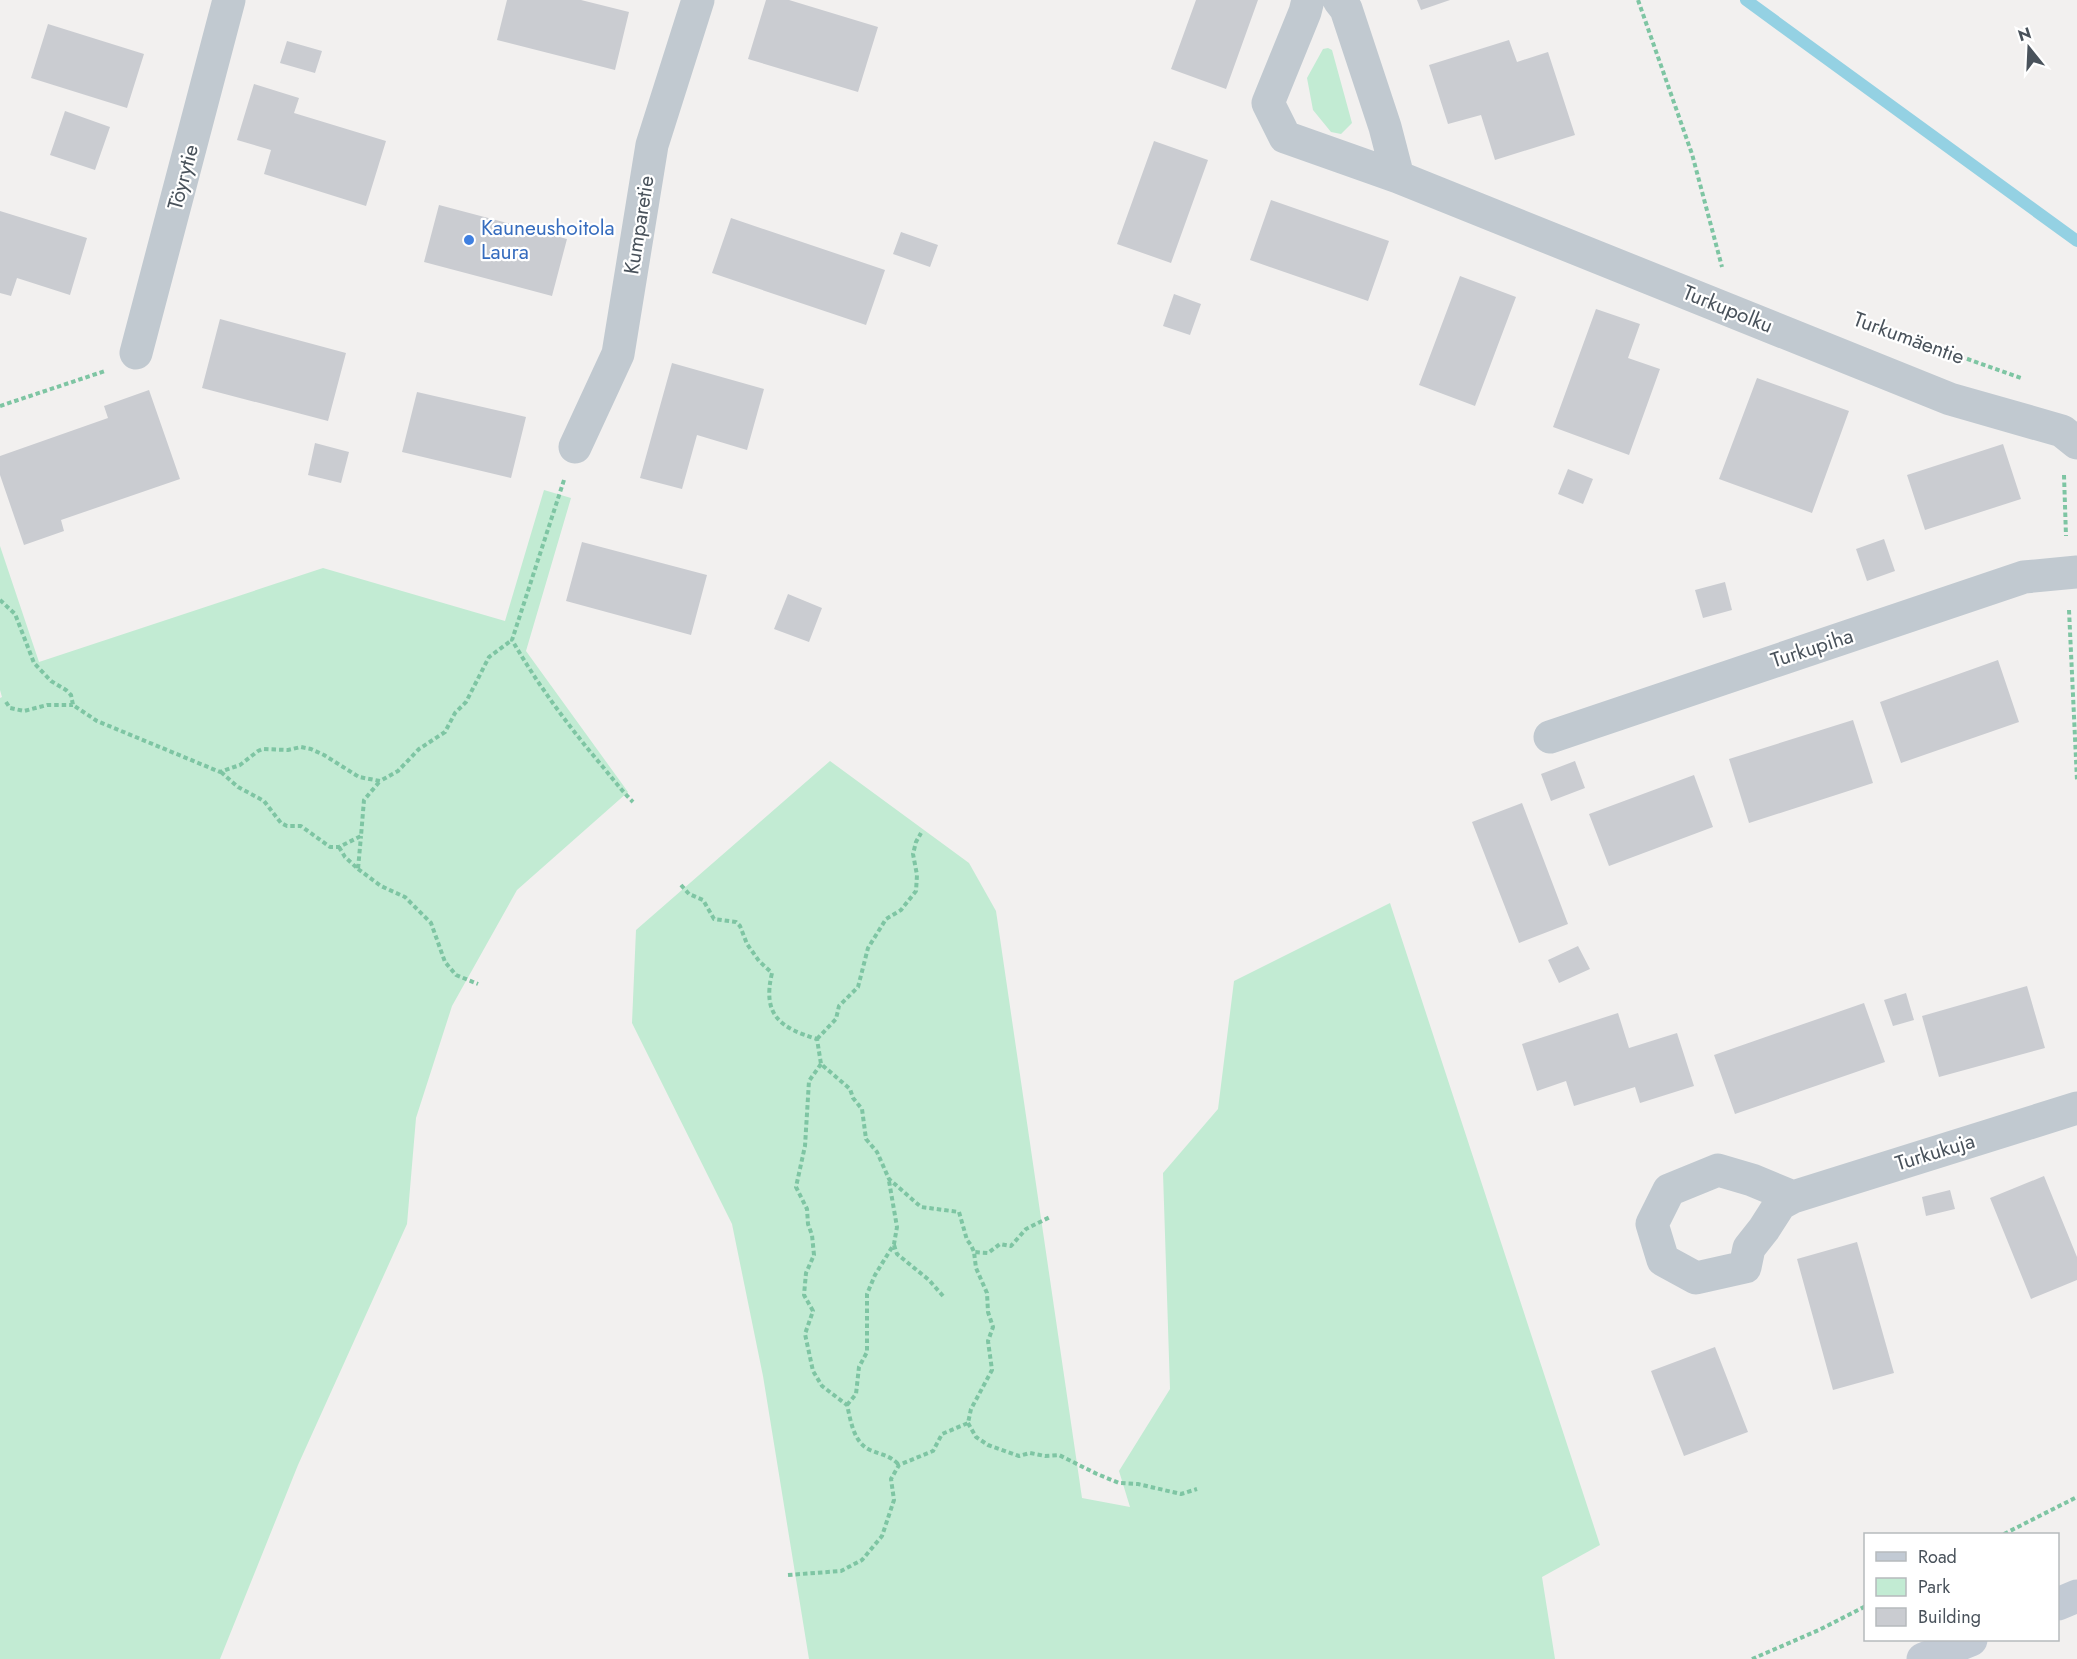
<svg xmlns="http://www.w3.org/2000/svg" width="2077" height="1659" font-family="Jost,sans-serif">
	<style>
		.green { fill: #c2ebd3 }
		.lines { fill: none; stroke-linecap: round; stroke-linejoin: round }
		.stream { stroke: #94d1e3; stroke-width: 12 }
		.building { fill: #caccd1 }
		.path { stroke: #7ec5a3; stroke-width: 4; stroke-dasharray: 4.5 3; stroke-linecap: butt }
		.street { stroke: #c1c9d0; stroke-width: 33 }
		.secondary { stroke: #c2cad4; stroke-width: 33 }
		.shop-dot { fill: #3f7fe0; stroke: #fff; stroke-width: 2 }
		.labels { text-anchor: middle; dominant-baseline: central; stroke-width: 4.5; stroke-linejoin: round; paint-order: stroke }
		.street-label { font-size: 21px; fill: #49525b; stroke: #fff }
		.shop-label { font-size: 21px; fill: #366cbe; stroke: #fff; text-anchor: start }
	</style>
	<rect width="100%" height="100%" fill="#f2f0ef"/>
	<path class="green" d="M1328,48L1332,50L1352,123L1341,134L1331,132L1313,110L1307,78L1323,49Z
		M544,490L571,498L526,651L628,792L517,890L452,1006L416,1118L407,1224L298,1465L220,1659H0V698L2,697L0,690V546L39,662L323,568L505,621Z
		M830,761L969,863L996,911L1082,1498L1130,1507L1119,1471L1170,1389L1163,1173L1218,1109L1234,981L1390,903L1600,1545L1542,1577L1555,1659H809L763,1376L732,1224L632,1023L636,930Z"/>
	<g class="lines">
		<path class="stream" d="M1746,0L2077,241"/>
	</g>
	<path class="building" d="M507,0H581L629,12L615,70L497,40Z
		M766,0H789L878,27L858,92L748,59Z
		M1196,0H1258L1226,89L1171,69Z
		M1417,0H1450L1421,10Z
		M48,24L144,54L127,108L31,78Z
		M1509,40L1517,62L1548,52L1575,135L1495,160L1481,115L1448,124L1429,65Z
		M287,41L322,51L315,73L280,63Z
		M254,84L299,98L294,113L386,141L366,206L264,174L271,150L237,140Z
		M65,111L110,127L95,170L50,155Z
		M1154,141L1208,160L1171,263L1117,244Z
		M1271,200L1389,241L1368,301L1250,260Z
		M439,205L567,239L552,296L424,262Z
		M0,211L87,238L70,295L17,278L11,296L0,293Z
		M731,218L885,270L866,325L712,273Z
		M901,232L938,245L930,267L893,254Z
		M1460,276L1516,297L1475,406L1419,385Z
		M1174,294L1201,304L1190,335L1163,326Z
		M1596,309L1640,324L1628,358L1660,369L1629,455L1553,427Z
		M220,319L346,353L328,421L202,388Z
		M672,363L764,389L747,450L697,435L682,489L640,478Z
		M1757,378L1849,411L1812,513L1719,479Z
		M149,390L180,479L61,520L64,531L24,545L0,475V456L108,418L104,406Z
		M417,392L526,417L511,478L402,452Z
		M315,443L349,452L341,483L308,475Z
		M2003,444L2021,499L1925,530L1907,475Z
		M1568,469L1593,479L1583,504L1558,494Z
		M1884,539L1895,571L1867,581L1856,549Z
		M582,542L707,575L691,635L566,601Z
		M1725,582L1732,610L1703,618L1695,590Z
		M788,594L822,608L809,642L774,629Z
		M1998,660L2019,722L1901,763L1880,702Z
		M1853,720L1873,783L1749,823L1729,759Z
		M1575,761L1585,788L1551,801L1541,774Z
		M1694,775L1713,827L1609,866L1589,814Z
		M1522,803L1568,924L1519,943L1472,822Z
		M1578,946L1590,969L1559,983L1548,960Z
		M2027,986L2045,1048L1939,1077L1922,1016Z
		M1906,993L1914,1020L1893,1026L1884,1000Z
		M1864,1003L1885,1062L1735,1114L1714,1055Z
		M1618,1013L1629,1048L1677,1033L1694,1086L1640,1103L1635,1087L1574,1106L1566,1081L1537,1091L1522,1044Z
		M2044,1176L2077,1257V1280L2031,1299L1990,1198Z
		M1950,1190L1955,1209L1926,1216L1922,1197Z
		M1857,1242L1894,1373L1833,1390L1797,1259Z
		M1715,1347L1748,1432L1684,1456L1651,1371Z"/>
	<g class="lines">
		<path class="path" d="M1638,0L1692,154L1722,267
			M1861,321L2021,378
			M0,406L105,371
			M2064,475L2066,536
			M564,480L512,640C538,685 569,727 603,767C613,779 622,791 633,802
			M0,600L15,614L34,663L51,681L66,690L71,695L73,705L97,721L220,772L240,765L258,751L263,749L288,750L301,747L311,749L324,755L359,777L380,781L398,771L419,749L445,732L455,713L466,702L489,657L512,640
			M2069,610L2077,780
			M6,702L10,708L24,711L47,705H73
			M221,772L238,787L264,801L281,823L287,826H301L330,847H339L361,836L364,800L380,781
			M339,847L345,857L358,869L361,836
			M358,869L381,886L405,897L431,923L445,962L456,975L478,984
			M681,885L689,894L703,900L714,919L736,922L740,926L747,944L759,961L772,973C762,1015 780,1028 817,1039L821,1064L850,1089L853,1098L862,1109L866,1139L877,1152L889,1179L921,1207L959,1212L967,1240L971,1245L974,1252
			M817,1039L836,1019L839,1006L858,987L868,948L886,919L901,910L916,891L917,875L913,854L916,842L921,833
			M821,1064L809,1081L805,1146L796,1187L807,1209L808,1224L812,1235L814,1255L806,1273L804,1295L813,1311L805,1334L813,1371L822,1386L847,1405C851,1421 853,1442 870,1450C881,1455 890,1455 899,1465
			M894,1245L897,1254L929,1280L943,1296
			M847,1405L856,1394L859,1367L867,1352V1294L875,1275L894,1244L897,1227L889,1181
			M968,1423L976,1437L988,1445L1019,1456L1030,1453L1045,1456L1059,1455L1097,1474L1119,1483L1138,1484L1181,1494L1197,1489
			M2004,1534L2077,1497
			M788,1575L841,1571L862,1560L882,1536L894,1500L891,1479L899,1465L933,1451L942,1434L968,1423L971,1409L992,1370L988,1341L993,1327L988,1312L987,1293L976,1268L974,1252L988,1253L1000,1244L1011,1246L1026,1229L1050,1217
			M1752,1659L1819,1630L1866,1606"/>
		<path class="street" d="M1308,0L1305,12L1268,103L1285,137L1398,177L1950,399L2062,431L2077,443
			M1339,0L1346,9L1385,127L1398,177
			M136,353L229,0
			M575,447L618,354L652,145L698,0
			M1550,737L2024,577L2077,572
			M1793,1197L1752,1180L1718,1170L1669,1190L1652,1224L1663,1260L1696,1278L1745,1267L1749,1248L1764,1229L1780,1204L1793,1197L2077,1108"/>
		<path class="secondary" d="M2058,1604L2077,1596
			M1923,1659L1971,1640"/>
	</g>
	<circle class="shop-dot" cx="469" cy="240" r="6"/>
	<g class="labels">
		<g class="street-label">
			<text transform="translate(183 177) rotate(-75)">Töyrytie</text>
			<text transform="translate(639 225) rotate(-81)">Kumparetie</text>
			<text transform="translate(1728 309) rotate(22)">Turkupolku</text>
			<text transform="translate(1909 338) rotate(20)">Turkumäentie</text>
			<text transform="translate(1812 648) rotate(-18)">Turkupiha</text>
			<text transform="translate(1935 1152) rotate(-17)">Turkukuja</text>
		</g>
		<g class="shop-label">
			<text x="481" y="228">Kauneushoitola<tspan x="481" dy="24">Laura</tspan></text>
		</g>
	</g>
	<rect x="1864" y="1533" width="195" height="108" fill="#ffffff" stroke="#b6babd" stroke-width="1.5"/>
	<rect x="1876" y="1552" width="30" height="9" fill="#c2cad4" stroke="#b6babd" stroke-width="1.5"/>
	<text x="1918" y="1563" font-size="18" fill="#49525b">Road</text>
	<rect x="1876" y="1578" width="30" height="18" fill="#c2ebd3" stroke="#b6babd" stroke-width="1.5"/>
	<text x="1918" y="1593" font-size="18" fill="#49525b">Park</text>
	<rect x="1876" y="1608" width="30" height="18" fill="#caccd1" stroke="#b6babd" stroke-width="1.5"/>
	<text x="1918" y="1623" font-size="18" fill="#49525b">Building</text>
	<g transform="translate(2029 48) rotate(342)" stroke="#ffffff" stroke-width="4.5" paint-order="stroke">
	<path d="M0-4.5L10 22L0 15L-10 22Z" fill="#49525b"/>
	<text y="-9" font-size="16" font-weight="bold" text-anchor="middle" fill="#49525b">N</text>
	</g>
</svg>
